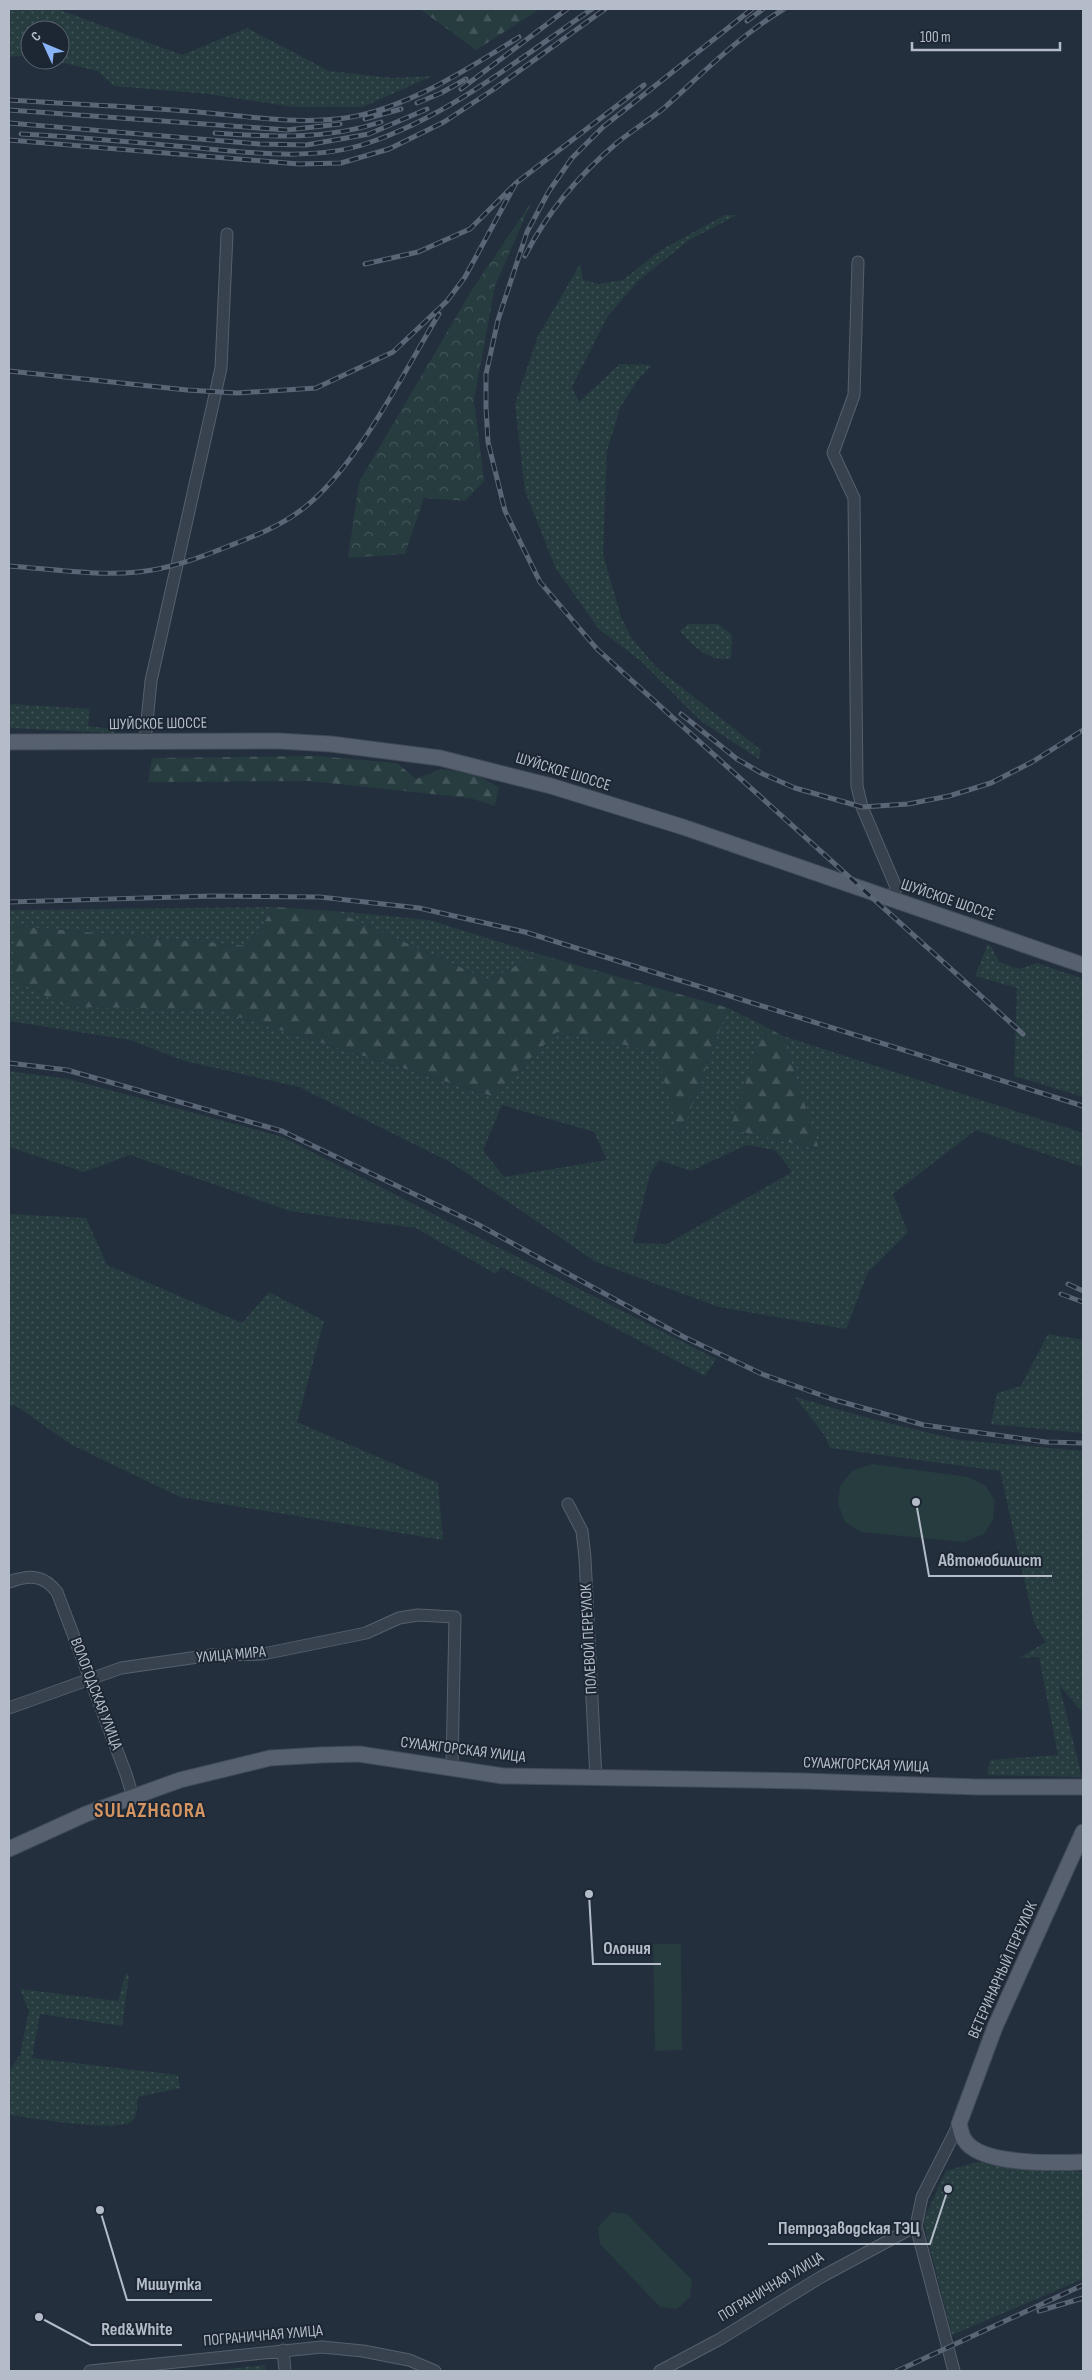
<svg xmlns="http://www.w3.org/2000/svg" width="1092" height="2380" font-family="'Sofia Sans Condensed',sans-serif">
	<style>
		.grass { fill: url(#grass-dots); fill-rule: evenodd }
		.forest { fill: url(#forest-firs) }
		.park { fill: url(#park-crowns) }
		.garden { fill: #263c3f }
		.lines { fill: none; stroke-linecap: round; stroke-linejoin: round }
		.minor-casing { stroke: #565f6c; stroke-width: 13 }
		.major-casing { stroke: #414a57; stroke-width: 17 }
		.minor { stroke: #38414e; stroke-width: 11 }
		.major { stroke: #56606e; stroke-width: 15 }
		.rail-casing { stroke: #5a6575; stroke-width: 5 }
		.rail { stroke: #1d2633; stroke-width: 3; stroke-dasharray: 9; stroke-linecap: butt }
		.labels { text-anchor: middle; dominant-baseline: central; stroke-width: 4; stroke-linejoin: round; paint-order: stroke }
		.street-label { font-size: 16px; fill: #b4bcc9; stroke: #1d2633 }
		.district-label { font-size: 21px; font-weight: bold; letter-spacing: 1px; fill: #d59563; stroke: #1d2633 }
		.leader { fill: none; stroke: #b4bcc9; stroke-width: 2 }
		.callout-dot { fill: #b4bcc9; stroke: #1d2633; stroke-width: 2 }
		.callout-label { font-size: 18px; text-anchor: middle; font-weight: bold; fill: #b4bcc9; stroke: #1d2633; stroke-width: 4; stroke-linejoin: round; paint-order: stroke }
	</style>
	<defs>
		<pattern id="grass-dots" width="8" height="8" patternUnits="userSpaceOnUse" patternTransform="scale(1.25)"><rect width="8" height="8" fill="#263c3f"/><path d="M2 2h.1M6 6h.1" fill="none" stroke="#435659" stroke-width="1.8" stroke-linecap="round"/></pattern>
		<pattern id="forest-firs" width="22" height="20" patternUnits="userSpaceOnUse" patternTransform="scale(1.25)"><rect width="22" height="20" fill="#263c3f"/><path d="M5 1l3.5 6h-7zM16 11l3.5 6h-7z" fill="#435659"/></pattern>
		<pattern id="park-crowns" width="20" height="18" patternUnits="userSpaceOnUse" patternTransform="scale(1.25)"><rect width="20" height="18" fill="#263c3f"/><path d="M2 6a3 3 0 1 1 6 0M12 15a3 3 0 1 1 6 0" fill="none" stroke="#435659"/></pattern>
	</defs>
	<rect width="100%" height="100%" fill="#242f3e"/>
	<path class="grass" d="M9,9H57L182,55L247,28L329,71L392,78L432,76L363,107H294L208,94L114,86L98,71L50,60H60V30H30V55L9,57Z
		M725,215H737L689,240L638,281L607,317L572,387L579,402L620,364L652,365L636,382L620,408L607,451L603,554L621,617L631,637L656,667L761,750L759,759L701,721L642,662L599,629L556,569L525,491L515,404L538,336L580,264L583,280L599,284L623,280L661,250Z
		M688,624H718L732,635L731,658C710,663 693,646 680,631Z
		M9,704L90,709L88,726L118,730L113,733L9,728Z
		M274,907L249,946L15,926L67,1007L213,1009L491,1096L557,1032L657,1051L680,1137L728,1008L764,1026L731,1129L818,1149L783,1036L1083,1133V1167L976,1130L893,1194L908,1232L868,1272L846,1329L719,1307L596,1262L450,1162L299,1087L185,1061L130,1040L9,1021V910ZM502,1105L594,1132L607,1160L504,1177L483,1150ZM746,1145L775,1150L792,1172L667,1244L633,1243L650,1174L659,1160L691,1171Z
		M335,911L429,920L538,954L489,980Z
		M988,944L991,946L999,962L1019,969L1037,963L1083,979V1097L1014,1076L1017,988L975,976Z
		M9,1071L69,1079L283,1137L716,1359L705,1376L501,1267L496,1274L416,1228L290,1211L130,1155L84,1172L9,1147Z
		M9,1214L86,1218L107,1265L242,1323L269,1292L324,1321L297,1422L438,1483L443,1540L180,1497L72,1445L16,1406L9,1405Z
		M1048,1334L1083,1340V1433L991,1424L997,1393L1021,1386Z
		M795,1397L868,1418L959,1440L1083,1451V1713L1059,1685L1082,1777L987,1775L990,1760L1058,1755L1039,1657L1019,1658L1046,1642L1034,1623L1000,1471L830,1448L825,1436Z
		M126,1973L129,1975L122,2026L40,2014L32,2058L178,2075L180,2088L138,2097C137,2105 138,2117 131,2122C115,2132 30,2118 9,2115V2068H11L20,2055L29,2011L20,1989L118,2001Z
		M977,2162L1083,2172V2279L952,2335L923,2221L946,2171Z
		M265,2365V2371H211Z"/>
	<path class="forest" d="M420,9H540L476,50Z
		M316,756L397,763L416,779L441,769L474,774L499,787L495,806L470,798L310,781L148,782L152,758Z
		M274,907L335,911L489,980L538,954L728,1008L680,1138L656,1051L557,1032L492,1096L213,1009L67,1007L12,979L15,926L249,946Z
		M764,1026L783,1036L819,1149L730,1129Z"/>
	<path class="park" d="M531,203L495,286L474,400L484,481L465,501L424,498L405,554L348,558L359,482L473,288Z"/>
	<path class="garden" d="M872,1464L968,1477L986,1486L995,1501L993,1520L984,1534L964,1542L861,1532L845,1522L838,1504L840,1486L852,1471Z
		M653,1944H681L682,2050L655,2051Z
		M612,2212L627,2214L692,2280L690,2297L677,2309L660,2307L600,2244L598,2227Z"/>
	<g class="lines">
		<g class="minor-casing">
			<path id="minor" d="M858,262L854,395L833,453L854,498L857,786L862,807L896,887L893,899
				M145,741L151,681L221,368L227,234
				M568,1504L582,1531L585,1558L596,1779
				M9,1582C29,1575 43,1574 57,1592L126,1774L133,1797
				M9,1708L121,1668L212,1655L263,1654L366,1633L399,1618L418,1615L455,1617L452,1767
				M916,2226L954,2371
				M283,2350L285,2371
				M90,2371L322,2347L363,2351L409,2360L435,2371
				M660,2371L720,2339L821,2277L916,2226L922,2197L959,2124"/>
		</g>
		<g class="major-casing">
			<path id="major" d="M9,742L279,741L331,744L440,758L551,786L683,827L1083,965
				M1083,1832L995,2027L959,2124C961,2129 961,2135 964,2139C979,2166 1056,2163 1083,2162
				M9,1849L86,1814L180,1780L270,1758L321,1755L359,1754L503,1776L803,1781L977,1787H1083"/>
		</g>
		<use href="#minor" class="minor"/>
		<use href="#major" class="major"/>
		<g class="rail-casing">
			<path id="rail" d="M752,9L603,127L572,158L549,191L527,232L498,320L486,374V407L488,442L505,511L540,582L597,649L1023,1034
				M747,21L763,9
				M461,89L567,9
				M9,100C68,104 127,106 186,111C238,115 293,125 345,118C406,109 468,69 519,37
				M417,103L441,93L466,79
				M9,110L287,130L340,124
				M365,119L401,109
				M9,123L259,144L306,145L369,134L427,109
				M215,133C271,137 327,140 381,122
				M21,134C77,137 132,142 188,147C244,152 314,162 368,143C451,115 521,57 592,9
				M9,140L299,164L341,163L389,149L444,122L494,89L605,9
				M525,256C547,212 580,174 618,142C633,130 649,120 664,108C702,74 740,35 784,9
				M365,264L418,252L470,229L516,183L644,85
				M9,371L187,390L237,393L316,388L393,352L447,301L465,277L516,183
				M9,566C51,569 96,576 138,572C169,569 199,558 229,546C252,537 276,528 297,513C354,474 403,373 439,314
				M681,714L737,759L763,774L795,788L862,807L908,804L949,796L991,783L1032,762L1083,730
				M9,902L212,896L320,897L419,908L525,932L1083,1106
				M9,1063L67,1070L282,1131L477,1224L684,1337L762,1374L835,1400L924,1425L1046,1442L1083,1443
				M1068,1284L1083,1291
				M1061,1294L1083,1302
				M1039,2311L1083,2298
				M897,2371L1083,2285"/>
		</g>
		<use href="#rail" class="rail"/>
	</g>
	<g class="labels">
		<g class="street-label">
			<text transform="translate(158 724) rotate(-1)">ШУЙСКОЕ ШОССЕ</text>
			<text transform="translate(563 772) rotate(17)">ШУЙСКОЕ ШОССЕ</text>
			<text transform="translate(948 900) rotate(19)">ШУЙСКОЕ ШОССЕ</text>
			<text transform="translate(589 1639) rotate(-93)">ПОЛЕВОЙ ПЕРЕУЛОК</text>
			<text transform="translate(231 1655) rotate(-5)">УЛИЦА МИРА</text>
			<text transform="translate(96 1694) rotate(69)">ВОЛОГОДСКАЯ УЛИЦА</text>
			<text transform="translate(463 1750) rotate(7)">СУЛАЖГОРСКАЯ УЛИЦА</text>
			<text transform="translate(866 1765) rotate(2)">СУЛАЖГОРСКАЯ УЛИЦА</text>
			<text transform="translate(1003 1970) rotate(-66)">ВЕТЕРИНАРНЫЙ ПЕРЕУЛОК</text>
			<text transform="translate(771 2287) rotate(-31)">ПОГРАНИЧНАЯ УЛИЦА</text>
			<text transform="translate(263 2336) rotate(-5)">ПОГРАНИЧНАЯ УЛИЦА</text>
		</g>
		<g class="district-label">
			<text x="150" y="1810">SULAZHGORA</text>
		</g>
	</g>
	<path class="leader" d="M916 1502L929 1576H1052M589 1894L593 1964H661M948 2189L930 2244H768M100 2210L127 2300H212M39 2317L91 2345H182"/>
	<g class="callout-dot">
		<circle cx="916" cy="1502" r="5"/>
		<circle cx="589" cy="1894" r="5"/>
		<circle cx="948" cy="2189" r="5"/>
		<circle cx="100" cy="2210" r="5"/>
		<circle cx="39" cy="2317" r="5"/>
	</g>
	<g class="callout-label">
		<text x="990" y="1566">Автомобилист</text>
		<text x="627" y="1954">Олония</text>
		<text x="849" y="2234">Петрозаводская ТЭЦ</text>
		<text x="169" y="2290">Мишутка</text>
		<text x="137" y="2335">Red&amp;White</text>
	</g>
	<rect width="1092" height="2380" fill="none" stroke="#b4bcc9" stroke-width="20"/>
	<g transform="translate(45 45) rotate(314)"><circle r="24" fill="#1d2633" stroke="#59626f"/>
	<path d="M0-4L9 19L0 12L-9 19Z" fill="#8ab4f8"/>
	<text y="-8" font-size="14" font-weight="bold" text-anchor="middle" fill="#b4bcc9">С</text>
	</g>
	<path d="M912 42v8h148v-8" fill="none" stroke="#b4bcc9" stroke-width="2.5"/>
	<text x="920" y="42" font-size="15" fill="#b4bcc9" stroke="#1d2633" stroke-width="4" paint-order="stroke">100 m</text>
</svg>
